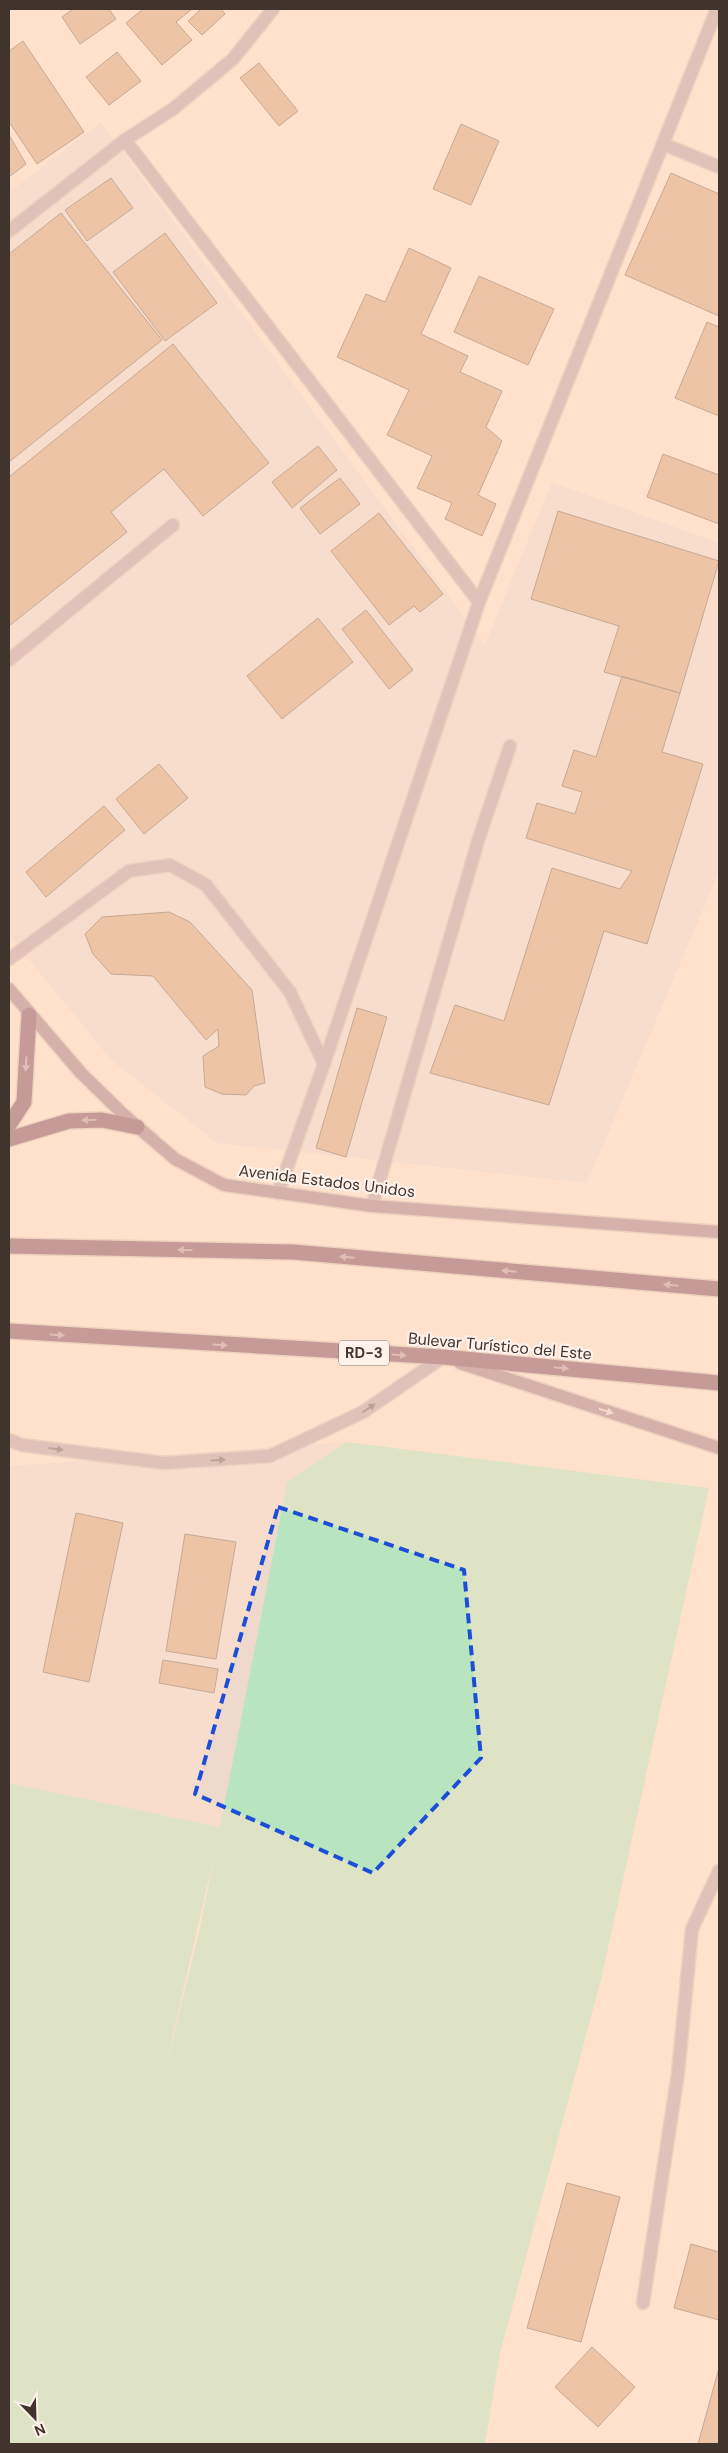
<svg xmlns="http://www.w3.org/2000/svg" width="728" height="2453" font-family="'DM Sans',sans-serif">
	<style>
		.commercial { fill: #efd8cc }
		.green { fill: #b8e4bf; fill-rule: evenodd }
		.building { fill: #daa179; stroke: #7e6452 }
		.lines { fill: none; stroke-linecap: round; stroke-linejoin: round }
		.lane-casing { stroke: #d9beac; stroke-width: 15 }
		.street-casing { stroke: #d9beac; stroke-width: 15 }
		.secondary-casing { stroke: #d9beac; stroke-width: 15 }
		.highway-casing { stroke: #d9beac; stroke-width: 18 }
		.lane { stroke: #bb9ba3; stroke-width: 12 }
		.street { stroke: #bb9ba3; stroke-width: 12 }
		.secondary { stroke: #a47782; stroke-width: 12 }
		.highway { stroke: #824557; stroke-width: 15 }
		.oneway { fill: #ba9399 }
		.oneway2 { fill: #6b5856 }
		.oneway3 { fill: #e8d3d0 }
		.marked { fill: none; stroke: #1d4ed8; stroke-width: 4; stroke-dasharray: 10 6; stroke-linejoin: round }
		.labels { text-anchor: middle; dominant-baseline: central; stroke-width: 4.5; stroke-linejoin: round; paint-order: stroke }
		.shield { fill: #fef2ea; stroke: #796d66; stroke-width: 1 }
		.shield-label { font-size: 15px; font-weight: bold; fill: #40342d }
		.street-label { font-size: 16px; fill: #40342d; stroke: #fef2ea }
	</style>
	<rect width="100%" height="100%" fill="#ffe1cc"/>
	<path class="commercial" d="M101,122L485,645L552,482L719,543V872L587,1183L217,1143L111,1060L9,935V192Z
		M346,1442L287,1482L220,1827L9,1783V1466Z"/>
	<path class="green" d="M346,1442L709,1488L601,1980L500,2353L485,2444H9V1783L220,1827L287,1482ZM215,1851L200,1928L162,2084Z"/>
	<path class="building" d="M73,9H109L116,19L80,44L62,17Z
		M143,9H192L176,22L192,40L162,65L126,23Z
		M201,9H221L225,14L202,35L188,21Z
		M23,41L84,132L37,164L9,122V51Z
		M117,52L141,81L109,105L86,77Z
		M259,63L298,111L279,126L240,78Z
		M461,124L499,141L471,205L433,189Z
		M9,135L26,164L9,177Z
		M671,173L719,194V316L625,275Z
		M111,178L133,208L87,241L65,210Z
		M61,213L162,340L9,462V254Z
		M165,233L217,303L165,341L113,272Z
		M409,248L451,268L421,334L468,356L460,372L502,391L486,427L502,441L478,495L496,504L482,536L445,519L452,503L417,488L432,456L387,435L409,390L337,357L366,294L385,302Z
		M479,276L554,309L528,365L454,332Z
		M707,322L719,327V416L675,398Z
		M173,344L269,463L203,516L164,469L111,512L127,532L9,626V477Z
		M318,446L337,470L292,508L272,482Z
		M663,454L719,475V524L647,497Z
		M340,478L360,504L320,534L300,508Z
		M558,511L719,561L680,693L604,672L619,626L531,599Z
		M379,513L443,594L420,612L414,606L389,625L331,551Z
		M366,610L413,670L389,689L342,629Z
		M318,618L353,662L282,719L247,676Z
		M622,676L680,693L662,752L703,764L647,944L604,931L549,1105L430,1073L455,1005L504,1021L552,868L620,889L632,871L526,838L537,803L575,814L582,792L562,786L574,750L596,757Z
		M159,764L188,798L144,834L116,799Z
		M104,806L125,830L46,897L26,872Z
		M169,912L190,922L252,990L265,1083L254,1086L246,1095L222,1094L205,1087L203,1056L219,1046L218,1029L206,1040L153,976L111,974L93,954L85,934L102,917Z
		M357,1008L387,1017L346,1157L316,1148Z
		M76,1513L123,1523L89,1682L43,1672Z
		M185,1534L236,1542L216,1659L166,1651Z
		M163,1660L218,1669L214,1693L159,1683Z
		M567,2183L620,2197L581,2342L527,2328Z
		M691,2244L719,2252V2320L674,2308Z
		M592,2347L635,2387L598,2427L555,2387Z
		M719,2368V2444H698Z"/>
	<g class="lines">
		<g class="lane-casing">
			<path id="lane" d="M663,144L719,167
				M9,660L173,525
				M9,959L129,871L170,865L206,885L290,992L324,1064
				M372,1206L478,841L510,746
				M9,1440L22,1445L164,1463L270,1456L363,1412L443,1357
				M643,2303L678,2073L692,1929L719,1871"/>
		</g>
		<g class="street-casing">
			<path id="street" d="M125,140L479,602
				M9,231L125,140L173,109L233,59L273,9
				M278,1193L324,1064L479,602L717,9"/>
		</g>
		<g class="secondary-casing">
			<path id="secondary" d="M9,989L81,1073L124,1115L175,1159L224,1185L372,1206L719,1232
				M460,1363L719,1448"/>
		</g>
		<g class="highway-casing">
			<path id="highway" d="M9,1125L24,1102L29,1015
				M9,1139L69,1121L102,1120L137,1127
				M9,1246L293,1252L719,1289
				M9,1331L443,1357L719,1383"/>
		</g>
		<use href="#lane" class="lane"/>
		<use href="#street" class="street"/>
		<use href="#secondary" class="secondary"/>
		<use href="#highway" class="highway"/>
	</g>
	<defs><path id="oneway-solid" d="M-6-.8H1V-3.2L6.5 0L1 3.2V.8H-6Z" transform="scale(1.25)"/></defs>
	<g class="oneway">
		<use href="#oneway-solid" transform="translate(26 1064) rotate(93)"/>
		<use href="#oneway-solid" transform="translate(89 1120) rotate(178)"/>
		<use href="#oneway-solid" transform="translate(185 1250) rotate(-179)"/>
		<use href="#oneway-solid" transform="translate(347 1257) rotate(-175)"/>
		<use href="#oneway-solid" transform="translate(509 1271) rotate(-175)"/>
		<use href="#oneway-solid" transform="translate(671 1285) rotate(-175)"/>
		<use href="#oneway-solid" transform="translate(57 1335) rotate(4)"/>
		<use href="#oneway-solid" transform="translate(220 1345) rotate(3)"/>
		<use href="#oneway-solid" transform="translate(399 1355) rotate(3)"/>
		<use href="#oneway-solid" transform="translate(561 1368) rotate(5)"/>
	</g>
	<g class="oneway2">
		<use href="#oneway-solid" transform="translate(369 1408) rotate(-34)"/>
		<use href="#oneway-solid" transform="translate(56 1449) rotate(7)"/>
		<use href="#oneway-solid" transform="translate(218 1460) rotate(-4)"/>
	</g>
	<use class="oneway3" href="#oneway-solid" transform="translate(606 1411) rotate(18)"/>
	<path d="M0 0H728V2453H0ZM278,1507L464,1570L481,1758L373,1873L195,1794Z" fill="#ffe1cc" fill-opacity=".55" fill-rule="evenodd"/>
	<path class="marked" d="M278,1507L464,1570L481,1758L373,1873L195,1794Z"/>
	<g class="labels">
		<rect class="shield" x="339" y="1340.5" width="50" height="25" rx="4"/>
		<g class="shield-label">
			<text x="364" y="1353">RD-3</text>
		</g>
		<g class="street-label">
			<text transform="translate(327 1181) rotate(7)">Avenida Estados Unidos</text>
			<text transform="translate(500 1346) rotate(5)">Bulevar Turístico del Este</text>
		</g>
	</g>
	<rect width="728" height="2453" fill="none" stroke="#40342d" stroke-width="20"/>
	<g transform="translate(35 2418) rotate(157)" stroke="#fef2ea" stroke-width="4" paint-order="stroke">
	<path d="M0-4L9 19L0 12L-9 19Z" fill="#40342d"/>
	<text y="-8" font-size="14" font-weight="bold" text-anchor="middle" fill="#40342d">N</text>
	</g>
</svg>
